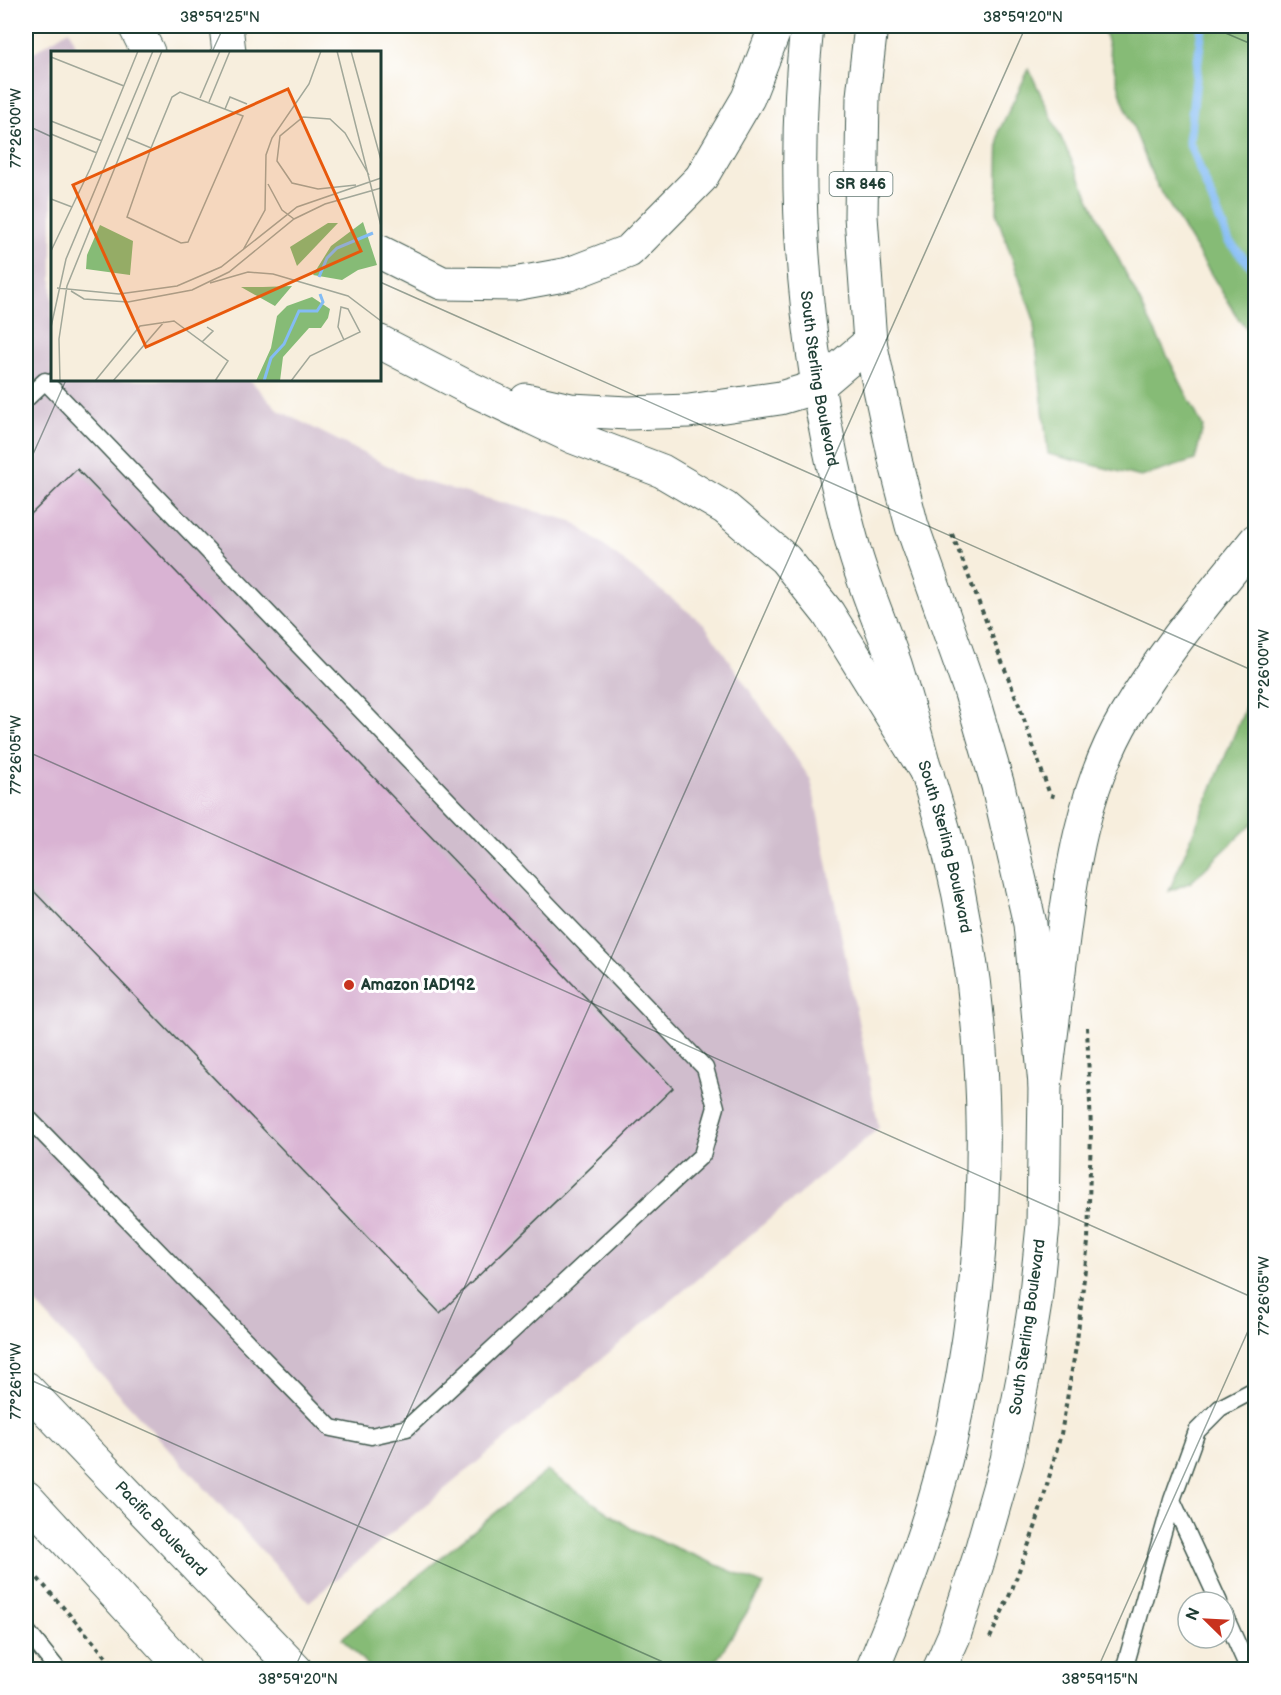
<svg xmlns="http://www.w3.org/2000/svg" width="1281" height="1695" font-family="'Balsamiq Sans',sans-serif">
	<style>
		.industrial { fill: #d0bdcd }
		.forest { fill: #86bb76; stroke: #527c55; stroke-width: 1.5 }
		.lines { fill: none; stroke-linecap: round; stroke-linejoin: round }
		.stream { stroke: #84bcf4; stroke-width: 9 }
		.building { fill: #d9b3d3 }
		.lane-casing { stroke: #3f584d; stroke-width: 19 }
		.secondary-casing { stroke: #3f584d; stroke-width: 35 }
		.primary-casing { stroke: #3f584d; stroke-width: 35 }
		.highway-casing { stroke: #3f584d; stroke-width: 35 }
		.path { stroke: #3f584d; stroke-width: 4; stroke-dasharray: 4.5 4.5; stroke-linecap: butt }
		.lane { stroke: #fff; stroke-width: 16 }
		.secondary { stroke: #fff; stroke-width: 33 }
		.primary { stroke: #fff; stroke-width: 33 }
		.highway { stroke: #fff; stroke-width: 33 }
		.ticks { fill: none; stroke: #1f3d34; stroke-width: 1.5; stroke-opacity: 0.45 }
		.poi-dot { fill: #c8321e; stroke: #fff; stroke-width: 2 }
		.labels { text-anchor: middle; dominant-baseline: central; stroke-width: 6; stroke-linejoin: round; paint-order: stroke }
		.shield { fill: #fff; stroke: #627771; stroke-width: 1.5 }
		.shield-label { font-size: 15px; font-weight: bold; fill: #1f3d34 }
		.street-label { font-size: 16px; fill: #1f3d34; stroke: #fff }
		.poi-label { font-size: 16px; font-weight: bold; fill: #1f3d34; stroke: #fff; text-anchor: start }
		.inset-river { fill: none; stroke: #84bcf4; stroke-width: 3 }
		.inset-road { fill: none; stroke: #a1a799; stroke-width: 1.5 }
		.view { fill: #e8590c; fill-opacity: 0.15; stroke: #e8590c; stroke-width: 3 }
		.inset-edge { fill: none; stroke: #1f3d34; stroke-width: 3 }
		.neatline { fill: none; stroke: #1f3d34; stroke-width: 2 }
		.ticks-label { font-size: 15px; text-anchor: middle; fill: #1f3d34 }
	</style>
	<rect width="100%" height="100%" fill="#fff"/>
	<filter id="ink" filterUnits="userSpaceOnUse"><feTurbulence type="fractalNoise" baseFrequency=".0167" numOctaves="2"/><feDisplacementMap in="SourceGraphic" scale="12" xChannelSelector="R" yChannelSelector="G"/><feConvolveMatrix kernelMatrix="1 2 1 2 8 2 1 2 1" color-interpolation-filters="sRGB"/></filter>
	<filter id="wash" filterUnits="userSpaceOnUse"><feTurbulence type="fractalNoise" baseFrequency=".008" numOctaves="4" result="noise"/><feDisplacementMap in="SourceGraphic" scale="24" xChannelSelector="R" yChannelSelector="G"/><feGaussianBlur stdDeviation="1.35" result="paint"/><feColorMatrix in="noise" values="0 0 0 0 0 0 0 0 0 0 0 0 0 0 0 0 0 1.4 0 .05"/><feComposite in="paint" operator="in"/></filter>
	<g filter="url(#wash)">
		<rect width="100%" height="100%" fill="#f7eedd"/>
		<path class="industrial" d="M69,30L79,52H52V380H250L278,410L414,479L572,521L704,624L811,780L879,1128L309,1602L26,1293V57Z"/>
		<path class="forest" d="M1103,26H1255V337L1239,320L1154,180L1122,98Z
			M1029,69L1104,230L1203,427L1195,460L1141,477L1048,454L1033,317L997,216L999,131Z
			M1255,685V821L1191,882L1169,891Z
			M547,1471L632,1529L764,1585L711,1669H371L342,1638Z"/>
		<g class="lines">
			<path class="stream" d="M1202,26L1189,142L1229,242L1256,271"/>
		</g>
		<g id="blocks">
			<path class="building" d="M77,469L673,1088L440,1313L26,883V519Z"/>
		</g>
	</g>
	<g filter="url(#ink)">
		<use href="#blocks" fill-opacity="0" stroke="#3f584d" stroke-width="1.5"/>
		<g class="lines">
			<g class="lane-casing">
				<path id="lane" d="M26,399L45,381L705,1068L716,1107L702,1155L407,1428L371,1436L331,1428L26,1116
					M1172,1500L1219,1602
					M1224,1614L1249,1670
					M26,1630L58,1670
					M1124,1670L1172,1500L1197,1431L1220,1408L1256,1389"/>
			</g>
			<g class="secondary-casing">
				<g id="secondary">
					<path id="s1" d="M807,26C788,204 807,380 855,553C866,590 882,627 895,664C905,696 914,729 923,762C932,791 942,821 949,851C994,1034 993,1228 956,1413C939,1501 907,1587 872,1670"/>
					<path d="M870,342L896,464L912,526L971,693L998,786L1030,924L1045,1085L1043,1225L1035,1303L1023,1378L1007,1460L979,1558L954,1636L939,1670"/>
					<path id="s2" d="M26,1388L296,1670"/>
					<path d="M26,1497L185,1670"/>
				</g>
			</g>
			<g class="primary-casing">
				<path id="primary" d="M870,342L861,216L863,96L871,26"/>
			</g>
			<g class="highway-casing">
				<path id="highway" d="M135,26L148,52
					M226,26L229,52
					M380,252L442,283L514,284L569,274L629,251L701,178L748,98L776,26
					M380,342L465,386L573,437L662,471L725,508L785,559L828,613L927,773
					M526,400L571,410L628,413L689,411L780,398L817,387L870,342
					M1045,1085C1050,1042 1056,998 1061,954C1071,872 1083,788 1126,715C1163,652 1210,597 1256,540"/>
			</g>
			<path class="path" d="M952,534L1019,705L1050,795L1057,797
				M26,1565L118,1670
				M990,1638L1011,1592L1036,1525L1061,1434L1077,1341L1088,1242L1091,1130L1087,1027"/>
			<use href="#lane" class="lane"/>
			<use href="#secondary" class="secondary"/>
			<use href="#primary" class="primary"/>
			<use href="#highway" class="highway"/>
		</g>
	</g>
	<path class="ticks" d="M1209,26L1256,46M212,52L224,26M26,125L52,137M380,282L1256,672M26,470L66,380M26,751L1256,1299M26,1378L681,1670M294,1670L1026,26M1097,1670L1256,1313"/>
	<circle class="poi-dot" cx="349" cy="985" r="6"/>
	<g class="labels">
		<rect class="shield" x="829.5" y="172" width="63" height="24" rx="4.5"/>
		<g class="shield-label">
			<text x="861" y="184">SR 846</text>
		</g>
		<g class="street-label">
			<text stroke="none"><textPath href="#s1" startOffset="354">South Sterling Boulevard</textPath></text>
			<text stroke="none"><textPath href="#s1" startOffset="840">South Sterling Boulevard</textPath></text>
			<text transform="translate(1028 1327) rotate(-82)">South Sterling Boulevard</text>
			<text stroke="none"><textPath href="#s2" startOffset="195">Pacific Boulevard</textPath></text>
		</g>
		<g class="poi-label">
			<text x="361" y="985">Amazon IAD192</text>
		</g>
	</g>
	<g transform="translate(51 51)">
		<rect width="330" height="330" fill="#f7eedd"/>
		<path d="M312,171L326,214L307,219L291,229L262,224L280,195ZM277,172H287L246,215L239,196ZM49,174L82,190L79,224L35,218L36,204ZM241,235L224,255L190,236H212ZM261,246L279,258L277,267L270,277H258L232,306L229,330H205L220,297L226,265L236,255Z" fill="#86bb76"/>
		<path class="inset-river" d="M268,226L276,207L286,197L322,182M213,330L220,307L233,293L248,260H266L272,251L269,243"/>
		<path class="inset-road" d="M286,0L330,175M300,0L330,109M0,6L73,35M149,47L169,0M158,51L179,0M174,58L179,46L196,53M0,70L51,90M0,83L46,102M76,87L100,97L121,46L129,41L192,65L137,191L130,192L76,166L100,97M217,133L231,159L243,168M305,134L267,138L241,132L226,110L229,85L252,66L279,68L294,82L318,124M0,148L21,156M192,199L214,159L215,104L221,87L258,33L270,0M0,200L39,118L87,0M159,232L197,221L222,223L297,245L330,270M6,237L68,243L126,235L170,216L246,156L330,127M20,240L33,248L77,251L141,239L178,221L243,168L274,153L330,137M0,276L15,208L102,0M151,291L162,280L156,276M9,330L8,288L16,235L111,0M44,330L89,275L123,270L177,310L164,330M62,330L113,271M240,330L259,305L309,281L297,258L290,256L287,276L293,289"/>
		<path class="view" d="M237,38L310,200L95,296L22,134Z"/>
		<rect width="330" height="330" class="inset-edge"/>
	</g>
	<rect width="1281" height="1695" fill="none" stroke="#fff" stroke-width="66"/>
	<g transform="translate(1206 1620) rotate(294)"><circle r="28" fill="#ffffff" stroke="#a5b1ae" stroke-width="1.5"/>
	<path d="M0-4.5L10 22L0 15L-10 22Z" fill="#c8321e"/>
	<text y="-9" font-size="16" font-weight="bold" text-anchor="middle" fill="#1f3d34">N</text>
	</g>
	<rect x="33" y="33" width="1215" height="1629" class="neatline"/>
	<g class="ticks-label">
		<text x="220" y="22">38°59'25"N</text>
		<text x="1023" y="22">38°59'20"N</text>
		<text transform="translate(16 128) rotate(-90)" y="5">77°26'00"W</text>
		<text transform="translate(1264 669) rotate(-90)" y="5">77°26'00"W</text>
		<text transform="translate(16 755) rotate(-90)" y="5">77°26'05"W</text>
		<text transform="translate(1264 1296) rotate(-90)" y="5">77°26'05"W</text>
		<text transform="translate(16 1381) rotate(-90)" y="5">77°26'10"W</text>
		<text x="298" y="1684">38°59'20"N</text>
		<text x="1100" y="1684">38°59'15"N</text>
	</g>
</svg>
